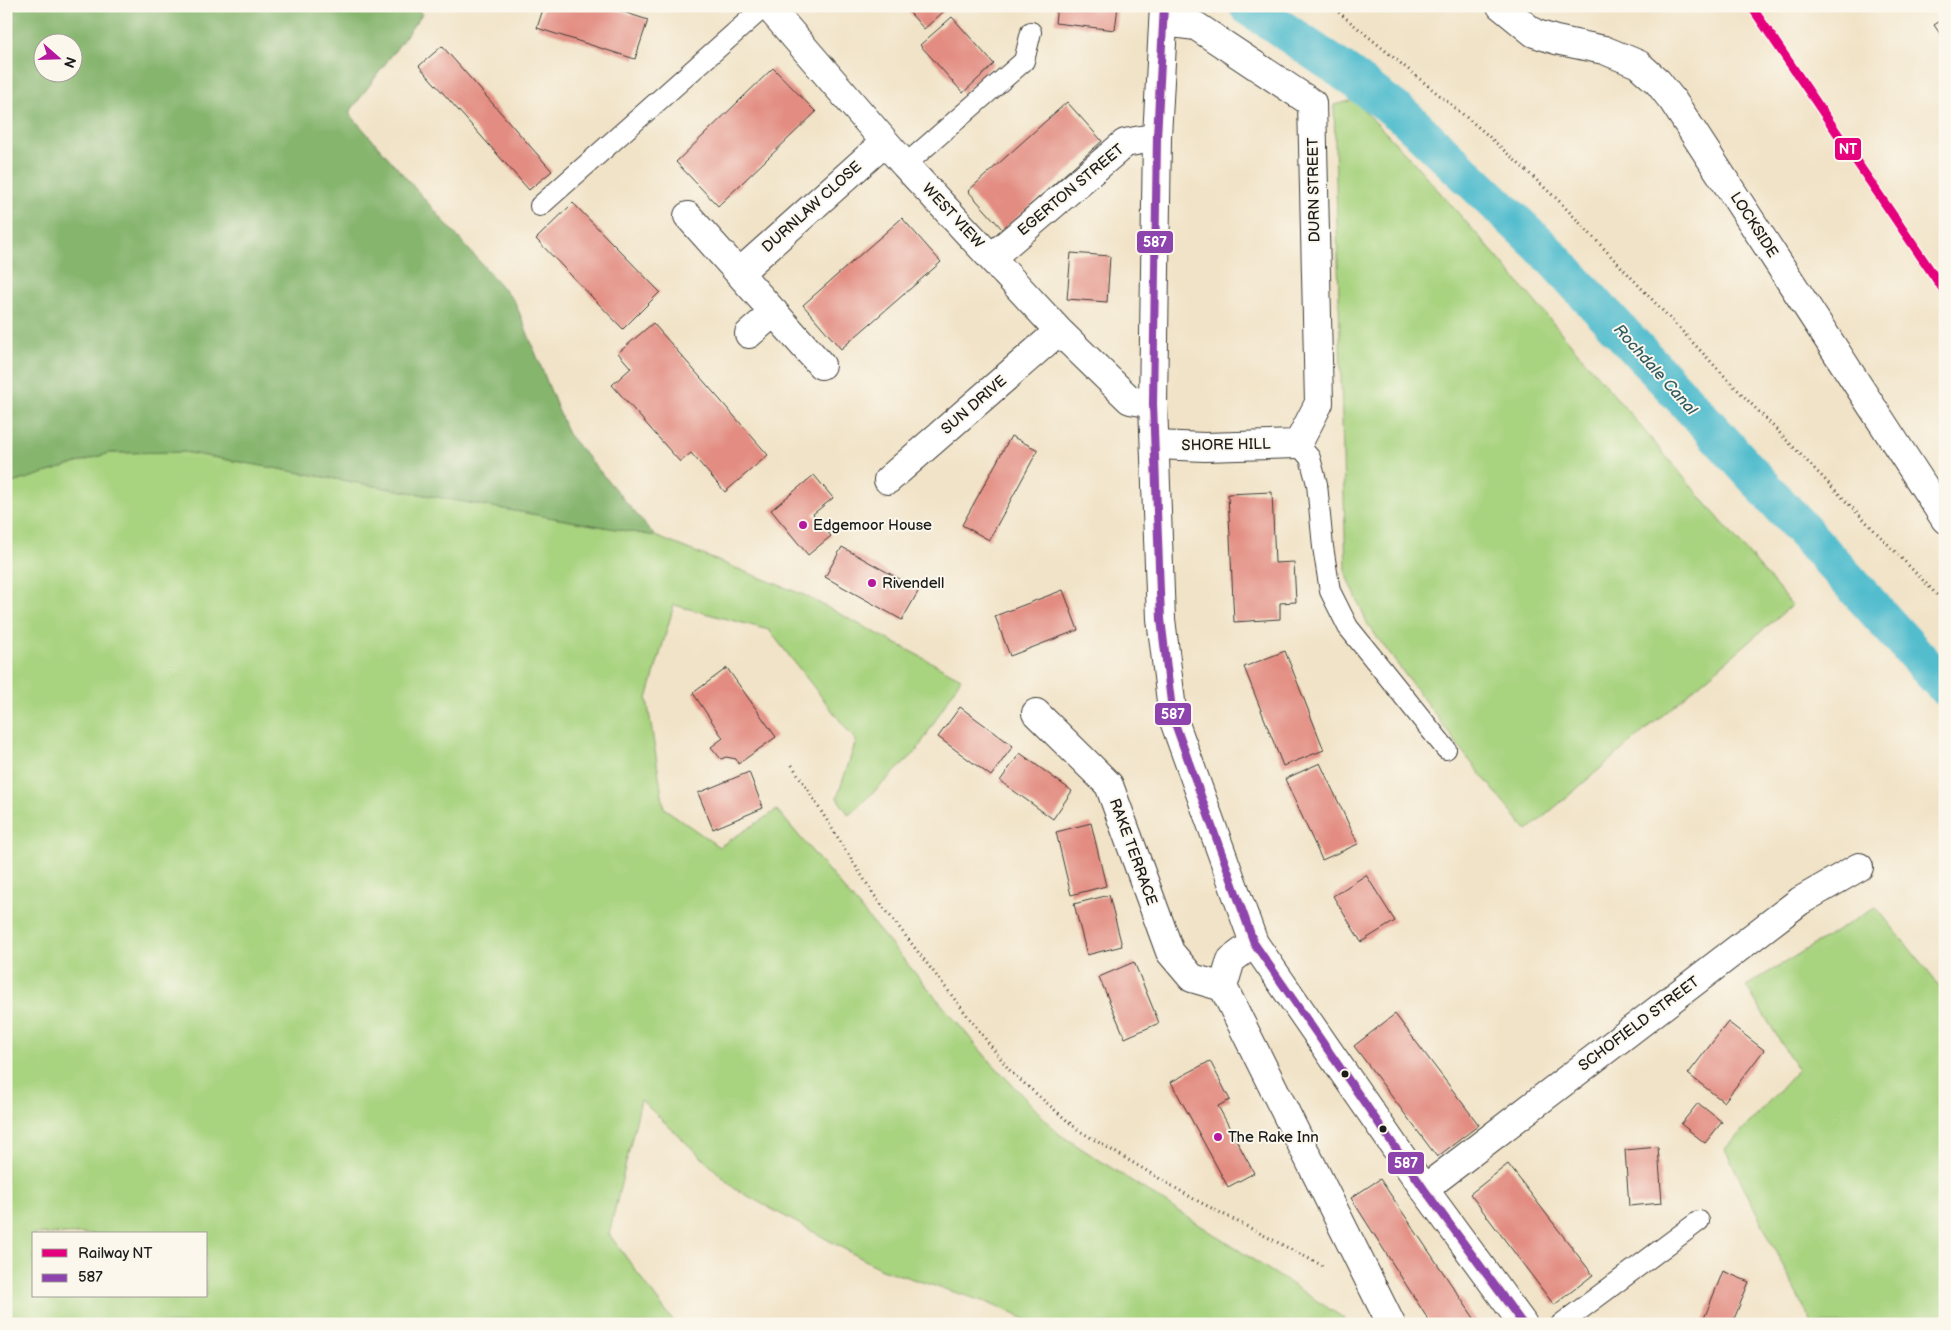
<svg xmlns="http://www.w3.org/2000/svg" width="1951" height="1330" font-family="'Balsamiq Sans',sans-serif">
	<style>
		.green { fill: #a8d37f; stroke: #62784e; fill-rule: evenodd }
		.forest { fill: #86b56e; stroke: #516845; fill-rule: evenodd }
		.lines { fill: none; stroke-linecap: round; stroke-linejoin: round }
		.canal { stroke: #52bdce; stroke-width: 38 }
		.building { fill: #e38d82 }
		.service-casing { stroke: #3c3a36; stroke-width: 22 }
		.minor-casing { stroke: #3c3a36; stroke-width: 30 }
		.tertiary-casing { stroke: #3c3a36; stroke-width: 30 }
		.primary-casing { stroke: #3c3a36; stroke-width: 30 }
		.path { stroke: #3c3a36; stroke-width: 3; stroke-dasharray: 1 4; stroke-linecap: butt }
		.service { stroke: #fff; stroke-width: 20 }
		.minor { stroke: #fff; stroke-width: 28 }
		.tertiary { stroke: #fff; stroke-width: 28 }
		.primary { stroke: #fff; stroke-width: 28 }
		.bus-1-casing { stroke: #fbf7ec; stroke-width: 11 }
		.bus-1 { stroke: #8e44ad; stroke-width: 8 }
		.rail-1-casing { stroke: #fbf7ec; stroke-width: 12 }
		.rail-1 { stroke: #e5007d; stroke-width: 9 }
		.poi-dot { fill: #b5179e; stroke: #fbf7ec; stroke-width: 2 }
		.bus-dot { fill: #1c1c1c; stroke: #fbf7ec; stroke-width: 2 }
		.labels { text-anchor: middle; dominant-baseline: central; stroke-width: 4; stroke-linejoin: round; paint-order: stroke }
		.street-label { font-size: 15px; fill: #1c1c1c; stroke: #fbf7ec }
		.poi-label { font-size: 15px; fill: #1c1c1c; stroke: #fbf7ec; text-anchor: start }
		.water-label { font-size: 16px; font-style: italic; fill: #325c63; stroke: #fbf7ec }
		.line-badge { stroke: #fbf7ec; stroke-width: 2 }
		.badge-label { font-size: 14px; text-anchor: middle; font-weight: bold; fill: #fff }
	</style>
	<rect width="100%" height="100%" fill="#fbf7ec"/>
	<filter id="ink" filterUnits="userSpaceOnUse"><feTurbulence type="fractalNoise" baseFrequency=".02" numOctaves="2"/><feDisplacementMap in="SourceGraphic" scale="10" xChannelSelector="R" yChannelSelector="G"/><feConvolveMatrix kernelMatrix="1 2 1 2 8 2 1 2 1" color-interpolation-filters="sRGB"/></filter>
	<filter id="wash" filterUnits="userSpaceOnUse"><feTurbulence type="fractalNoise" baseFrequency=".0096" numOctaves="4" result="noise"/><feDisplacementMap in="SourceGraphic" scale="20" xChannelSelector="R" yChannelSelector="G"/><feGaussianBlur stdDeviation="1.12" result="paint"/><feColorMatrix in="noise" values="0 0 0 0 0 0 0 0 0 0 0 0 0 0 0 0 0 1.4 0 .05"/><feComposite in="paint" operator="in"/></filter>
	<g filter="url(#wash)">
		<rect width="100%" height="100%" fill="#f1e3c7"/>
		<path class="green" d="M1354,100L1409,157L1503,264L1792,605L1527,831L1466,756L1368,625L1346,573L1334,105Z
			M184,452L655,536L804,595L961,678L916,752L849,815L837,798L856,741L769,630L674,605L647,699L664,808L719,847L777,810L987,1058L1059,1134L1345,1319L1344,1324H1035L995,1305L881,1269L735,1189L641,1100L609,1234L675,1324H6V485L109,453ZM34,1234H206V1296H34Z
			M1876,907L1945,993V1324H1812L1725,1149L1798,1070L1746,986Z"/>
		<path class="forest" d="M6,6H415L422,14L349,113L515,302L568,434L655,536L184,452L109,453L6,485ZM42,42H72V72H42Z"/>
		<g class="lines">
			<path class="canal" d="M1248,6L1346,73L1405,117L1545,250L1705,422L1945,687"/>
		</g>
		<g id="blocks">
			<path class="building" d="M544,6H605L648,20L635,59L537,28Z
				M904,6H950L924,29Z
				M1057,6H1118L1115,30L1055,23Z
				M952,17L994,64L963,93L920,45Z
				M1945,18V41L1934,25Z
				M442,46L552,171L529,190L419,66Z
				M773,68L816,112L718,206L676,162Z
				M1067,102L1102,141L1003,230L968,191Z
				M573,203L660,292L623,329L536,239Z
				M902,218L941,262L841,349L803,305Z
				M1071,253L1110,256L1107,302L1067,299Z
				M653,323L768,455L725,492L691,453L680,462L612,385L631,368L618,353Z
				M1011,436L1038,450L989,540L962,525Z
				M814,475L833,498L813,514L831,536L808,555L771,510Z
				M1272,492L1275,563L1294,562L1296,602L1280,603V619L1234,622L1228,494Z
				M842,547L919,590L902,620L825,577Z
				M1063,590L1078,630L1010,656L995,616Z
				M1285,651L1324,750L1283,766L1244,667Z
				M727,668L776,737L738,764L736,759L726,757L721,759L711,747L723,738L693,693Z
				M960,707L1013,746L991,776L938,737Z
				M1020,753L1072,791L1053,819L1000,781Z
				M1320,763L1358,844L1322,860L1285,779Z
				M749,772L763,808L713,829L698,793Z
				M1091,823L1106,886L1071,895L1056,832Z
				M1366,875L1395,921L1361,942L1333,896Z
				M1109,895L1122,946L1087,955L1074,904Z
				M1134,962L1159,1023L1125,1038L1099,977Z
				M1395,1014L1479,1125L1437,1157L1354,1046Z
				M1728,1022L1764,1050L1724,1102L1688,1074Z
				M1210,1061L1230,1100L1218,1106L1254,1173L1228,1187L1171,1082Z
				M1698,1103L1722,1122L1705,1143L1681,1124Z
				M1658,1147L1662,1203L1629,1206L1625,1150Z
				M1508,1164L1593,1275L1554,1305L1470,1194Z
				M1380,1179L1478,1324H1431L1351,1198Z
				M1723,1271L1749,1282L1732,1324H1710L1703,1321Z"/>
		</g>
	</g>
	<g filter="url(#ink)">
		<use href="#blocks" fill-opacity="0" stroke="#3c3a36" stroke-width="1"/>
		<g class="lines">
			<g class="service-casing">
				<path id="service" d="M905,165L1024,61L1031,32
					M540,206L765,6
					M1298,444L1310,458L1317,484L1323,547L1330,591L1348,627L1446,749
					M1561,1324L1699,1221"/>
			</g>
			<g class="minor-casing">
				<path id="minor" d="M768,6L905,165L1059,331L1130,400L1153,404
					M1501,6L1534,33L1556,40L1604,50L1638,64L1658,82L1673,101L1945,519
					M688,216L821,365
					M992,257L1125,143L1157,137
					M739,273L885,142
					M749,334L774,312
					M1155,445L1205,447L1298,444L1319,403L1312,103L1196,26L1164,22
					M888,480L1059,331
					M1036,713L1109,785L1170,952L1192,978L1223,987
					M1424,1189L1800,901L1859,867"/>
			</g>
			<g class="tertiary-casing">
				<path id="tertiary" d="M1254,943L1231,960L1223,987L1391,1324"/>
			</g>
			<g class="primary-casing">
				<path id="primary" d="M1164,6L1157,137L1153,404L1161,619L1173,718L1254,943L1424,1189L1523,1324"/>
			</g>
			<path class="path" d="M1331,6L1483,131L1559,201L1731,383L1945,603
				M792,765L874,895L1011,1072L1078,1130L1194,1199L1325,1267"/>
			<use href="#service" class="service"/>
			<use href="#minor" class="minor"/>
			<use href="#tertiary" class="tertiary"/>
			<use href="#primary" class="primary"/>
			<g class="bus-1-casing">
				<path id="bus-1" d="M1164,6L1157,137L1153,404L1161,619L1173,718L1254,943L1424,1189L1523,1324"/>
			</g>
			<use href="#bus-1" class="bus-1"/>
			<g class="rail-1-casing">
				<path id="rail-1" d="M1751,6L1945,292"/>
			</g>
			<use href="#rail-1" class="rail-1"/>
		</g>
	</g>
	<g class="poi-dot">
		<circle cx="803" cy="525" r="5"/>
		<circle cx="872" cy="583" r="5"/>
		<circle cx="1218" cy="1137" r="5"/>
	</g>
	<g class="bus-dot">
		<circle cx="1345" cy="1074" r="4.5"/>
		<circle cx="1383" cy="1129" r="4.5"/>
	</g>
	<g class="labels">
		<g class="street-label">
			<text transform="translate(1071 190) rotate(-40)">EGERTON STREET</text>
			<text transform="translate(1314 190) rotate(-91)">DURN STREET</text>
			<text transform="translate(812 207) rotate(-42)">DURNLAW CLOSE</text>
			<text transform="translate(953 216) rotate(47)">WEST VIEW</text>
			<text transform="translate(1754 225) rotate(57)">LOCKSIDE</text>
			<text transform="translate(974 405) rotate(-41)">SUN DRIVE</text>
			<text transform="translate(1226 445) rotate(-1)">SHORE HILL</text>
			<text transform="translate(1133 852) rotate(70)">RAKE TERRACE</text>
			<text transform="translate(1639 1024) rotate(-37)">SCHOFIELD STREET</text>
		</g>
		<g class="poi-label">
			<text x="813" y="525">Edgemoor House</text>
			<text x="882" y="583">Rivendell</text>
			<text x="1228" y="1137">The Rake Inn</text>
		</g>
		<g class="water-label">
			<text transform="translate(1655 370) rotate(48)">Rochdale Canal</text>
		</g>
	</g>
	<g class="line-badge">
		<rect x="1834" y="137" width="28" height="24" rx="5" fill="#e5007d"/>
		<rect x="1136" y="230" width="38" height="24" rx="5" fill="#8e44ad"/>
		<rect x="1154" y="702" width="38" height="24" rx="5" fill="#8e44ad"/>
		<rect x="1387" y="1151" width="38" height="24" rx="5" fill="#8e44ad"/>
	</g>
	<g class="badge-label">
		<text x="1848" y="154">NT</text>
		<text x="1155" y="247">587</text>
		<text x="1173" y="719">587</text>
		<text x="1406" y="1168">587</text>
	</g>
	<rect width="1951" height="1330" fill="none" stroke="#fbf7ec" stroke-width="25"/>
	<rect x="32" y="1232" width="175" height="65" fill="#fbf7ec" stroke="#a29f99"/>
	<rect x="42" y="1249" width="25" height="8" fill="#e5007d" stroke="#a29f99"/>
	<text x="78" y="1258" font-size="15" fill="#1c1c1c">Railway NT</text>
	<rect x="42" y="1274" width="25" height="8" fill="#8e44ad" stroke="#a29f99"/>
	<text x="78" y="1282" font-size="15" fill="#1c1c1c">587</text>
	<g transform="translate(58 58) rotate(110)"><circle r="24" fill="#fbf7ec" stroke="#a29f99"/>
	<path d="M0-4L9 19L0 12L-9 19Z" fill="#b5179e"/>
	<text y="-8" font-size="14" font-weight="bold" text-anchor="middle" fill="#1c1c1c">N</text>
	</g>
</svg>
